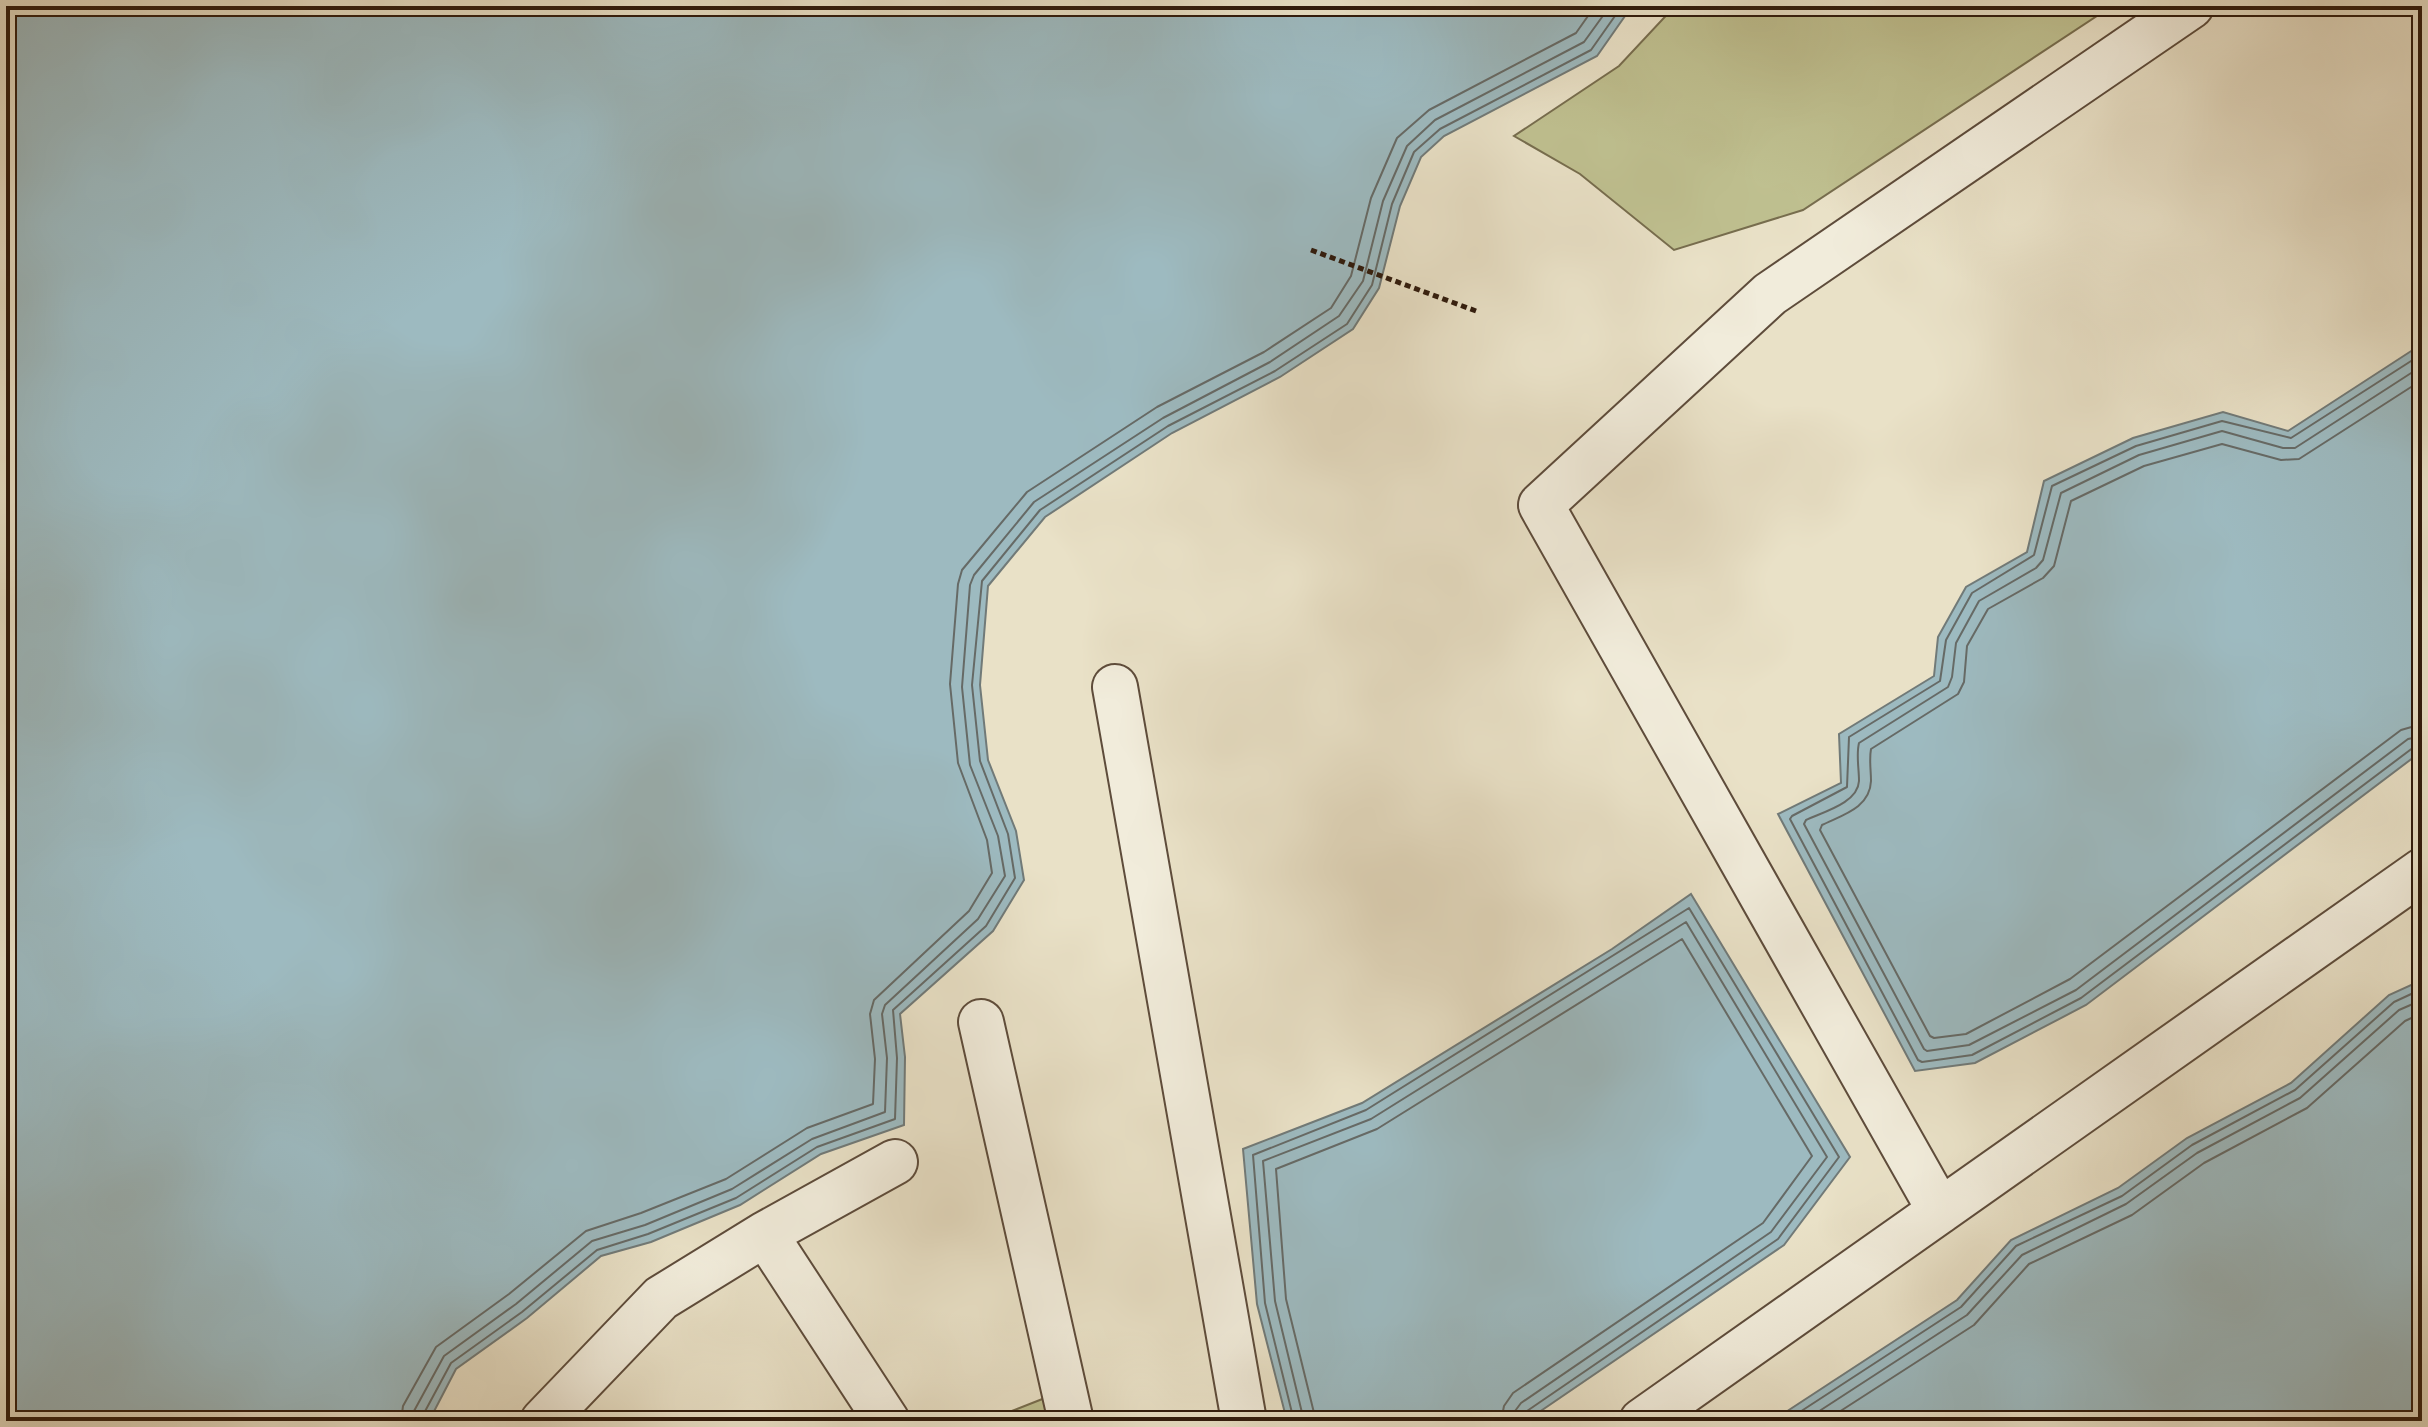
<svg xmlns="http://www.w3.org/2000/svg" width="2428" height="1427" font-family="'IM FELL Double Pica',serif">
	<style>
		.green { fill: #bfc090; stroke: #776d4e; stroke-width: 2 }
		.water { fill: #9dbac0; stroke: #717a78; stroke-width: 2 }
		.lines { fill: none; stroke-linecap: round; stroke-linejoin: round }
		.shore { stroke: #666a66; stroke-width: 2 }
		.minor-casing { stroke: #5e4c3b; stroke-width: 48 }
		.path { stroke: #2f1a0c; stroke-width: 5; stroke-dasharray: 6 4; stroke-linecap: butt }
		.minor { stroke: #f1ecdb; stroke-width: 44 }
	</style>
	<rect width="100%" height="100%" fill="#e9e1c7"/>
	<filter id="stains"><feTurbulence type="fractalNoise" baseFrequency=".0025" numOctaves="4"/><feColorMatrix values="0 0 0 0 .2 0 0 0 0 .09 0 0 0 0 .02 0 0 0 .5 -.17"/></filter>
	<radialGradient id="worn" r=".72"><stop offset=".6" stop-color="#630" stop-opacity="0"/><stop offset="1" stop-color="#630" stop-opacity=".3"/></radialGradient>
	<path class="green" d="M1675,6H2112L1803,210L1674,250L1580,174L1514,136L1619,66Z
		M1045,1398L1048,1421H986Z"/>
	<path class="water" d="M6,6H1632L1597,56L1444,136L1421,157L1400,206L1379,288L1353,329L1280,377L1172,433L1045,517L988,586L980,685L988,760L1016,831L1024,880L993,931L900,1014L905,1057L904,1125L821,1154L740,1205L651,1242L601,1256L527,1318L456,1369L429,1421H6Z
		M2422,344V751L2086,1005L1975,1063L1915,1071L1778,814L1841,783L1839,734L1934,676L1938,637L1966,587L2027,552L2044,481L2133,438L2223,412L2288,431Z
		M1691,894L1850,1157L1784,1245L1526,1421H1287L1257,1304L1243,1149L1362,1103L1612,949Z
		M2422,980V1421H1772L1957,1300L2011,1240L2118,1188L2187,1138L2291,1083L2389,995Z"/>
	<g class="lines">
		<path class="shore" d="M2422,354L2291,438L2222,421L2136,446L2052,486L2034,555L1972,593L1946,640L1940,681L1849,737L1847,787L1792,816L1790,819L1918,1060L1922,1062L1972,1055L2081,998L2414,747L2422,746
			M2422,366L2295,448H2283L2222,431L2139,455L2061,493L2043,560L2036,568L1979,601L1956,643L1952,677L1948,687L1859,743C1856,755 1859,768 1859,781C1858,803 1823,812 1806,820L1804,824L1924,1049L1927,1051L1969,1045L2076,990L2408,739L2422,736
			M2422,380L2299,459L2281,460L2222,444L2144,466L2071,501L2054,566L2043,578L1988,609L1967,646L1964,682L1958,694L1871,749C1869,760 1871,770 1871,781C1870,808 1842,815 1822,825L1820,830L1930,1036L1934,1038L1966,1034L2070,979L2401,730L2422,724
			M401,1421L403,1406L436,1347L509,1294L586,1231L641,1213L726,1179L807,1128L873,1104L875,1059L870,1014L874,1000L969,911L992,873L987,840L958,763L950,684L958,584L962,570L1027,492L1157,407L1264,352L1331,308L1351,276L1371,198L1397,138L1429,110L1576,33L1595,6
			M413,1421L414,1411L444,1356L516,1304L592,1241L645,1225L732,1189L812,1139L885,1112L887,1058L882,1014L885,1005L978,919L1005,876L998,836L970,765L962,687L970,585L974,575L1034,502L1163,418L1270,362L1339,316L1363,281L1383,201L1407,146L1435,120L1584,42L1610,6
			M423,1421V1415L451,1363L522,1312L597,1250L648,1234L736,1198L817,1147L895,1119L897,1058L893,1010L986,926L1015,878L1008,834L980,761L972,685L982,581L1040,510L1168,426L1275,371L1347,324L1372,285L1392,204L1414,152L1440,129L1591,50L1622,6
			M1294,1421L1265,1303L1253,1155L1366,1110L1689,908L1839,1157L1778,1239L1527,1411L1523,1421
			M1304,1421L1275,1301L1263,1161L1371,1119L1686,922L1827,1157L1771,1232L1521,1403L1515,1411L1513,1421
			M1316,1421L1286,1299L1276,1169L1377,1129L1682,939L1812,1156L1763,1223L1513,1393L1504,1406L1501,1421
			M1786,1421L1961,1307L2016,1246L2122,1196L2192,1145L2295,1090L2394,1002L2422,989
			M1804,1421L1967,1315L2022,1255L2126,1204L2197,1153L2300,1098L2399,1010L2422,1000
			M1825,1421L1974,1325L2029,1264L2132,1215L2204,1163L2307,1108L2405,1021L2422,1013"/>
		<g class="minor-casing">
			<path id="minor" d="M1115,687L1244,1421
				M981,1022L1071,1421
				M1940,1211L1541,505L1770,294L2191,6
				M765,1234L887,1421
				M543,1421L661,1298L765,1234L895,1162
				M1642,1421L2422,871"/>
		</g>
		<path class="path" d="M1311,250L1476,311"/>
		<use href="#minor" class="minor"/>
	</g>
	<rect width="2428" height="1427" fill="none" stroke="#e9e1c7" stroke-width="32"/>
	<rect x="8" y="8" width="2412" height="1411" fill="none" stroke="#2f1a0c" stroke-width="4"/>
	<rect x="16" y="16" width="2396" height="1395" fill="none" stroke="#2f1a0c" stroke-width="2"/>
	<rect width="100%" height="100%" filter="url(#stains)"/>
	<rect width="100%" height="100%" fill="url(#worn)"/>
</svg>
